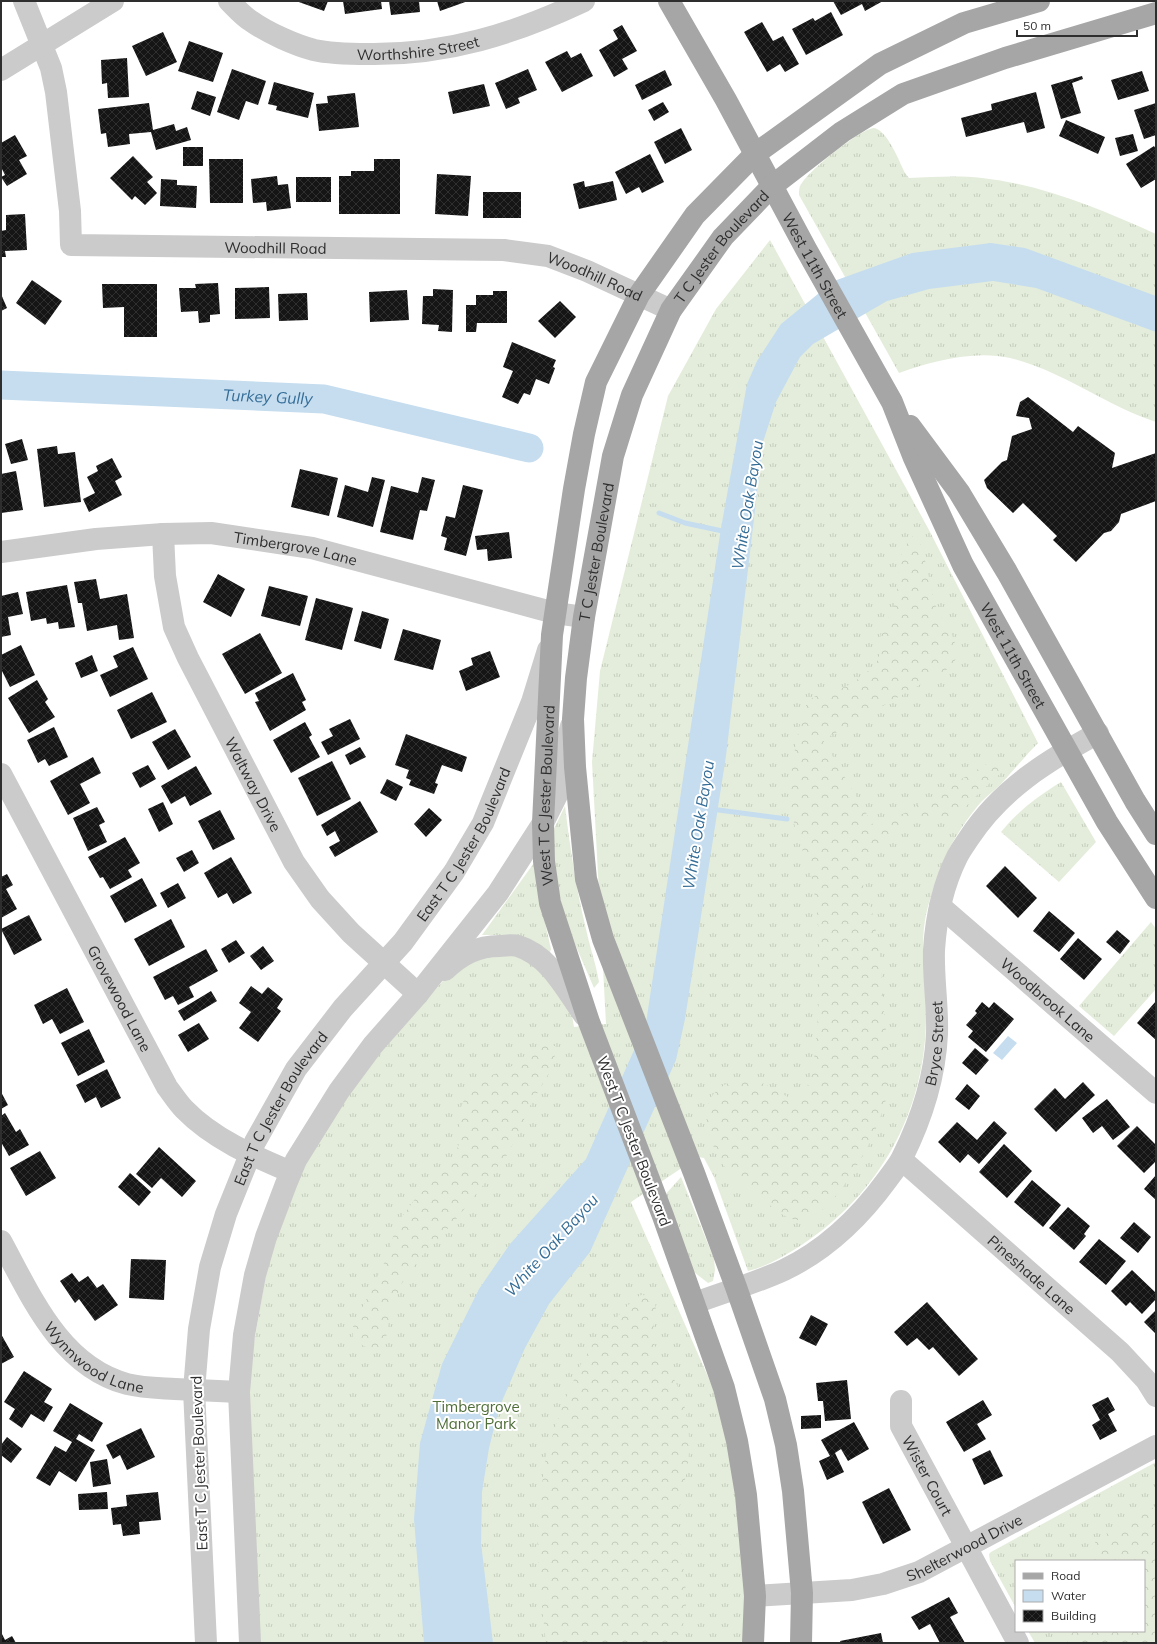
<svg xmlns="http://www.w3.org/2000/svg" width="1157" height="1644" font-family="Mulish,sans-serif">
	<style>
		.grass { fill: url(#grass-tufts) }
		.forest { fill: url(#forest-crowns) }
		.water { fill: #c5ddef }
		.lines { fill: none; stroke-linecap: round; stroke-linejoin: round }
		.stream { stroke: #c5ddef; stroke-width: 5 }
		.river { stroke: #c5ddef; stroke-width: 29 }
		.building { fill: url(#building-cross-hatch) }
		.minor { stroke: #cbcbcb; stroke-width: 22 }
		.major { stroke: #a6a6a6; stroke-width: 22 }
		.labels { text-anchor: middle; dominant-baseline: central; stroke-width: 4; stroke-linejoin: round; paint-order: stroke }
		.street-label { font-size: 15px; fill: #2e2e2e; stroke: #fff }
		.park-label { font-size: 15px; fill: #4f6e38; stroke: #fff }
		.water-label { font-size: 16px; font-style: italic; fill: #356d97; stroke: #fff }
	</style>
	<defs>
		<pattern id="grass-tufts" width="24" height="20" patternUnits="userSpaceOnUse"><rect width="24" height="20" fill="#e4eddb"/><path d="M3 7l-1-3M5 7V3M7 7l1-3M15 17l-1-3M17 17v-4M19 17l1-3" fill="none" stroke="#c4ccbc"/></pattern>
		<pattern id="forest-crowns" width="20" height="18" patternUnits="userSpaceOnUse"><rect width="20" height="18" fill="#e4eddb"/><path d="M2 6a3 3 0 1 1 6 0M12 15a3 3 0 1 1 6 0" fill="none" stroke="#c4ccbc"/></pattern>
		<pattern id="building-cross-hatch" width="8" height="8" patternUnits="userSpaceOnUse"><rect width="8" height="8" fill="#151515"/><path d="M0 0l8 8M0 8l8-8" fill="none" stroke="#2f2f2f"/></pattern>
	</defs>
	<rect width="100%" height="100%" fill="#fff"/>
	<path class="grass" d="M874,128C888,131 899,161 905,173L909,178C933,177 958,175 982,178C1044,185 1100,209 1156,234V422C1126,412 1100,397 1073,383C1053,373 1032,363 1010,358C974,350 933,361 899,373L799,195C799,191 799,186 802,183C810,170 860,129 874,128Z
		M770,240L929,530L1038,743C1025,756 1014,770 1001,784C995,790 988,795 982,801C974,810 965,822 959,832C945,853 936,879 929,903C917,942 927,982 926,1022C924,1113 879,1194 803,1244C786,1255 768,1266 748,1271L714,1177L704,1158L698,1157L631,1202L713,1388L731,1457L744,1565V1643H257L249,1371L270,1251L305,1163L353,1083L456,966L498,950L537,963L572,1015L574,1027L606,1024L592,762L600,671L668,396L716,309Z
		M1061,782L1096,842L1059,882L1001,832C1018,811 1038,796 1061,782Z
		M565,806C570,847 576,888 586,929C590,948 596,964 599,982L594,988L571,935L561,903L558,886L552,833Z
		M534,863L538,892L551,949L550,952H547L496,935H482Z
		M1151,922L1156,929V989L1114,1036L1079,1006Z
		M681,1177L714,1259L715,1270L713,1281L708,1283L694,1272L664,1196Z
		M1156,1462V1643H1035L1028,1631H1144V1561H1016V1608L990,1561L989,1554L991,1552Z"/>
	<path class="forest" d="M913,536L918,537L927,567L933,600L941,617L951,632L957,649V657L951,667L823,740L876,830L990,762L993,761L999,763L1002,770L1001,773C990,783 980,792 970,802C965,807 962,814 956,817C946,824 927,815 915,820C912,821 910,823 908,825C900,831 886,836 880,842C877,844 877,848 875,849C872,852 867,852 864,856C853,871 870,899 873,916C877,936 881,957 882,978C883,993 883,1009 885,1024C888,1045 893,1066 889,1087C885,1106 878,1125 870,1142C860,1163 830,1213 807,1219C791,1224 779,1212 767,1203C753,1193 738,1184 728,1171C711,1149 692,1104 723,1086C729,1082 735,1079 742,1079C762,1078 779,1094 796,1101L802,1100C815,1072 816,1045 818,1015C821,967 821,922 811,875C807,862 802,850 798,837C790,813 788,787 793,762C795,749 801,712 808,702C816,692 831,693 842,688C852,684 860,678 868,671C871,668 877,663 878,659C881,653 878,644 880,638C883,626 890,617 894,606C902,582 893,556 913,536Z
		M544,1045L555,1046L556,1048L553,1066L530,1106L514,1142L507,1155L453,1223L421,1257L402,1283L391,1311L384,1348C374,1353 359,1345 353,1337V1327L389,1253L395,1229L401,1218L415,1199L442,1172L456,1152L460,1141L459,1112L467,1093L483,1079L509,1068L535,1048Z
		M641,1295C667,1295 650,1324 653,1339C655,1350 662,1357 667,1366C675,1379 681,1393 685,1408C689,1428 691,1448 687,1468C685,1485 679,1499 679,1516C678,1543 685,1568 686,1595C687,1612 682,1627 680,1643H546L539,1580L537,1530L539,1505L546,1456L561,1409L581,1364L594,1342L634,1299Z
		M1156,1506V1643H1068L1062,1631H1144V1561H1085L1097,1539Z"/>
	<path class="water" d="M991,243L1025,248L1156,296V332L1036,288L993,281L929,289L887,301L813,344L800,357L776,402L763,442L726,756L685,1019L676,1060L590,1252L549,1304L525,1348L499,1408L489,1448L482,1492L481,1543L493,1643H424L414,1519L420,1443L442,1364L479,1289L510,1244L586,1159L646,1023L721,528L747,384L757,361L781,324L834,281L912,253Z
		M1008,1036L1017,1043L1002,1060L993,1053Z"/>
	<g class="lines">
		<path class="stream" d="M659,513L685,523L727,532
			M711,809L787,819"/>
		<path class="river" id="s1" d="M1,385L324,399L529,448"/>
	</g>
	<path class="building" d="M296,1H328L324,11Z
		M343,1H381L382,9L345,14Z
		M389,1H419L420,12L391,15Z
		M437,1H468L440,11Z
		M833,1H883L865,11L862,4L841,15Z
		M831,12L843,35L806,55L792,29L813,18L815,21Z
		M762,22L773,41L783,36L799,64L785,72L780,64L767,72L744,32Z
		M622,25L637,51L622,59L628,69L614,77L599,50L618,39L613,30Z
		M163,32L177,62L146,76L132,46Z
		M189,41L223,53L213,82L178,71Z
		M567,51L571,58L581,53L593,76L562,92L545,62Z
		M127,58L129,97L108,98L107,83L102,84L101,60Z
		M232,69L266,81L258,105L246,101L239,120L217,112Z
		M528,69L537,90L518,98L520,103L506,109L495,83Z
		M665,70L672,85L642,100L635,85Z
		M1142,71L1149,91L1118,100L1111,80Z
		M1082,76L1083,79L1072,83L1081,113L1061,119L1051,85Z
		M274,82L314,93L308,118L276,110L277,106L268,104Z
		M484,84L490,106L453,114L448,92Z
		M197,91L216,97L210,116L191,109Z
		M1036,92L1045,128L1027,133L1024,122L966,137L961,118L992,110L991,104Z
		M355,93L359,127L319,131L316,104L328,103L327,96Z
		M663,102L669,112L654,121L648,110Z
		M149,103L153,130L174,124L176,131L187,127L191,140L156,150L151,132L129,134L130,144L108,147L106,133L101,134L98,109Z
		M1156,103V135L1144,139L1134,110Z
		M1066,120L1105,137L1098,154L1059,136Z
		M681,128L692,150L665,164L654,142Z
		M1133,134L1138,151L1120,156L1115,138Z
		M15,135L27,156L19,160L27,174L7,186L1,177L5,175L1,167V143Z
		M1154,146L1156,149V179L1141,188L1126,164Z
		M183,147H203V166H183Z
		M650,154L664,182L642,193L639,187L626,194L615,172Z
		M133,156L153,177L147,182L157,193L145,205L135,196L132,200L110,178Z
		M209,159H243V203H210Z
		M374,159H400V214H339V176H351V171H374Z
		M437,174L471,176L468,216L435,214Z
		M277,176L278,185L288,184L291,208L267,211L266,202L253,203L251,179Z
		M296,177H331V202H296Z
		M161,179L177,180V185L197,186L196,208L160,206Z
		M584,181L585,187L613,181L617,200L579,209L573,184Z
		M483,192H521V218H483Z
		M25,214L27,250L5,251L6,257H1V231L6,230V215Z
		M32,280L62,301L45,325L16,303Z
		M218,283L220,314L210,315V322L199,323L198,311L181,312L179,288H196L195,284Z
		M102,284H157V337H124V307L103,308Z
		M269,287L270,318L235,319V288Z
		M433,289L453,290L452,332L438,331L439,325L422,324L423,296H433Z
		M407,290L409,320L370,322L369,292Z
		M493,291H507V323H477L476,332H466V305H476V295H493Z
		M307,293L308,320L279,321L278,294Z
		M1,294L7,308L1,311Z
		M560,301L576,317L555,338L538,321Z
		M512,342L556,360L553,367L555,368L549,384L536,379L530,395L524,393L518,404L502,397L513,371L503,367Z
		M1028,397L1073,432L1078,426L1115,453L1112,468L1156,453V501L1121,514L1119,522L1111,531L1104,533L1076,562L1053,540L1057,536L1023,503L1013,513L987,488L984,480L1002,462L1007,460L1012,436L1032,429L1029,418L1016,416L1020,402Z
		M22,439L28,460L11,464L5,444Z
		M57,446L58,454L75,452L81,502L44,507L37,449Z
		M112,458L122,477L115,481L122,495L89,512L83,499L95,493L87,477L98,471L96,466Z
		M300,469L338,478L329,516L291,507Z
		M16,471L23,510L1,513V474Z
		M372,477L385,480L373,527L337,517L345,485L368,492Z
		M422,477L435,480L427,511L420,510L413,540L380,532L391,486L418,493Z
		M463,485L483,490L466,556L444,550L447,538L441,536L446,516L455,518Z
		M509,532L512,558L488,561L487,549L477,550L475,536Z
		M218,574L245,589L231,617L203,602Z
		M96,579L100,599L127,594L134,638L119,640L117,625L87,631L82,603H78L74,582Z
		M67,585L75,627L59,629L58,622L47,624L46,618L31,621L26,592Z
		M269,586L308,596L300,626L261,616Z
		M18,592L23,614L8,617L11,635L1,637V596Z
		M316,598L353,608L342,650L305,640Z
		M362,611L389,619L381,649L354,641Z
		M403,629L441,640L433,670L394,660Z
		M260,633L282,673L245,694L222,654Z
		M21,645L35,675L10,687L1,669V655Z
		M133,647L148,679L110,697L100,675L118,667L113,656Z
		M490,651L500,677L466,691L459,671L473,665L471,658Z
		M92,655L98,671L81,678L75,663Z
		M293,673L306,700L302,702L306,710L270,731L255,702L259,701L255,693Z
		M37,680L48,699L45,702L55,717L29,733L8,698Z
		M152,692L167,722L131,739L117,710Z
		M350,719L360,739L328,755L321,742L333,736L329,729Z
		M305,722L312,735L309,737L320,757L291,773L273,740Z
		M54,727L68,757L49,766L45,759L38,763L27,740Z
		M175,729L191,757L168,770L152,742Z
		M406,734L467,757L462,772L442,765L435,783L438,784L434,794L409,785L411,780L406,778L409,770L395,765Z
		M360,747L366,757L350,765L345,755Z
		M93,757L101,773L80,784L90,803L68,815L50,781Z
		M332,761L351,799L317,816L298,778Z
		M148,765L156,779L140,788L132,773Z
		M196,766L212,794L190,806L185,796L171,804L161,786Z
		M387,779L403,787L396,801L380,793Z
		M360,801L378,832L335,857L329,847L340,841L335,831L327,836L321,825Z
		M163,802L173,824L159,832L148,809Z
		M97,807L105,822L99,825L107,842L88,851L73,818Z
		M429,808L442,820L426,837L414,824Z
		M220,810L235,839L213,850L198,821Z
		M125,837L140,863L128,870L132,877L110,889L103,877L100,878L88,857Z
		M192,850L199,863L184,872L176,858Z
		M231,857L252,893L233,904L227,893L218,898L204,873Z
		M1005,866L1037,898L1018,918L986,886Z
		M7,874L13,885L6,889L17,909L1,918V877Z
		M142,878L157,906L125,923L110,896Z
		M178,883L186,898L168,908L160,893Z
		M1049,911L1075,933L1059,952L1033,931Z
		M29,915L42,940L14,955L1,929Z
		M171,919L185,947L149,966L134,939Z
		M1117,930L1130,941L1120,954L1106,942Z
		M1078,938L1102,959L1084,980L1060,959Z
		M236,940L245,953L229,963L221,949Z
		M263,946L274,961L261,970L250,956Z
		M206,949L218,971L189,987L194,997L178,1005L173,996L165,1000L153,977Z
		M251,986L262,994L268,987L283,999L277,1008L281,1011L258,1042L239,1028L251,1012L239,1003Z
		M67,988L84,1022L60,1034L52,1019L43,1024L34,1005Z
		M211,991L217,1001L184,1021L178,1011Z
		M1156,1001V1040L1137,1023Z
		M982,1002L989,1008L994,1002L1014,1019L986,1052L968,1037L973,1031L966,1025L977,1013L975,1011Z
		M199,1023L209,1039L188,1052L178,1035Z
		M89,1029L105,1062L78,1076L61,1043Z
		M975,1048L989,1060L976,1075L962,1063Z
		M107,1069L121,1098L101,1108L96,1097L85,1103L76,1085Z
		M1083,1082L1095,1095L1056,1132L1034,1109L1055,1088L1065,1099Z
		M967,1084L980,1096L969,1110L955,1099Z
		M1,1092L8,1105L1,1109Z
		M1107,1099L1130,1127L1113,1140L1102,1126L1093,1133L1082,1118Z
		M5,1113L16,1132L20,1129L29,1145L9,1156L1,1142V1116Z
		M994,1121L1007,1133L979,1164L968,1154L960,1163L938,1142L957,1122L977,1140Z
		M1137,1126L1156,1145V1161L1144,1173L1117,1146Z
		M1004,1144L1032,1171L1007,1198L979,1172Z
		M159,1147L196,1181L182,1197L161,1178L152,1188L136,1174Z
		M40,1151L56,1178L26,1196L10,1168Z
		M130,1173L151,1192L139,1206L118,1187Z
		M1156,1175V1200L1144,1189Z
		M1032,1180L1061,1205L1043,1227L1014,1202Z
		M1068,1207L1090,1226L1084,1234L1086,1236L1074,1250L1049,1228Z
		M1134,1222L1151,1237L1138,1253L1120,1238Z
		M1099,1239L1126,1261L1106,1285L1079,1262Z
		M131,1259L166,1260L164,1300L129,1298Z
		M1132,1270L1156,1293V1299L1142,1314L1130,1302L1126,1306L1111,1291Z
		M72,1273L79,1282L88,1276L97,1288L103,1284L118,1305L95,1321L79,1299L75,1303L60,1281Z
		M927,1302L978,1359L959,1376L933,1347L929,1350L917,1338L907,1346L894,1332Z
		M1156,1310V1334L1144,1322Z
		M811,1315L828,1324L816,1346L799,1338Z
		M1,1334L14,1357L1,1364Z
		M24,1371L52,1389L44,1402L53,1407L44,1422L31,1414L22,1428L9,1419L15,1409L4,1402Z
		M847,1380L851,1419L825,1421L823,1401H818L816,1383Z
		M1108,1397L1115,1410L1108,1414L1117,1431L1100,1440L1092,1425L1100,1420L1092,1405Z
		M983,1400L992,1415L977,1424L986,1439L964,1452L946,1422Z
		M70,1403L103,1423L92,1442L79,1434L76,1439L95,1450L76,1482L59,1471L50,1486L36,1478L55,1446L66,1452L72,1442L53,1431Z
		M821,1415V1428L801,1429V1416Z
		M854,1422L869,1449L848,1461L841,1449L835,1453L844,1472L827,1480L819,1461L830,1456L821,1440Z
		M141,1428L155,1457L127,1470L120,1455L113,1459L106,1445Z
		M7,1437L22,1449L11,1463L1,1455V1445Z
		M990,1450L1003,1476L984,1485L972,1459Z
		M107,1459L111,1484L93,1487L90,1462Z
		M889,1488L911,1530L883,1544L862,1502Z
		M107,1492L108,1509L79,1510L78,1494Z
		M158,1492L161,1520L139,1522L140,1534L123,1536L121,1524L113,1525L111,1508L127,1506L126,1495Z
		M949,1597L958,1613L950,1617L965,1643H940L930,1624L919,1630L911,1617Z
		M1,1632L5,1640L12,1636L16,1643H1Z
		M881,1633L883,1643H841L840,1641Z"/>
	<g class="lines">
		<g class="minor">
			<path id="s2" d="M24,1L51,68L56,92L70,211L71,245L504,250L548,256L587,271L671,310"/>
			<path id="s3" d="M229,1C236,8 243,16 251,21C268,33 295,45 314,50C331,54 351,54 369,54C447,55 514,34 584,1"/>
			<path d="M1,70L113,1"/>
			<path id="s4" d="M163,534L165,576L174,627L188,658L294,862L320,899L351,933L418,994"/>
			<path id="s5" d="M1,552L96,539L163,534L211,533L312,548L555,613L584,617"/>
			<path id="s6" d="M1,774L167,1087C173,1095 178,1103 184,1109C213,1139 253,1156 291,1172"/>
			<path id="s7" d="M940,906L1156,1093"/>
			<path d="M445,970C461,955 477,946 500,946C505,946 512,944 518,946C550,956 566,990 584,1015"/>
			<path id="s8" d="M902,1160L1120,1352L1146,1380L1156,1396"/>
			<path id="s9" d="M1,1241C31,1296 60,1366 127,1384C143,1388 160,1388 175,1389C197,1390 218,1391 239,1392"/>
			<path id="s10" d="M695,1303C724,1292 756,1283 784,1270C826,1250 860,1217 887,1180C892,1173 898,1166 902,1158C921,1120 935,1077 937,1034C938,1006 933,978 934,950C936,919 943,885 957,857C960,851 965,844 969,838C1001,789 1047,761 1098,733"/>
			<path id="s11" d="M901,1401V1426L1018,1643"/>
			<path id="s12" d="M755,1596L852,1590L883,1584L919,1572L1156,1446"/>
			<path id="s13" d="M206,1643L194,1390L199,1329L210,1267L226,1214L255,1142L296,1069L343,1008L403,942L454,872L483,823L532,702L548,650"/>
			<path d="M250,1643L239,1392L244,1335L255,1275L266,1237L286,1184L296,1160L339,1091L373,1045L418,994L498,893L543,823L559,791L560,768L571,726"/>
		</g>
		<g class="major">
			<path id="s14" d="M669,1L726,100L806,249L892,402L914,458L963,565L1107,822L1156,898"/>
			<path d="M910,426L959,492L1007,572L1135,801L1156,834"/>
			<path id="s15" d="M753,1643L755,1596L746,1495L737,1441L724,1388L663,1216L589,1022L550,903L544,861L543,823L552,635L574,489L584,434L596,382L639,295L695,215L755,154L880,64L964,23L1039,1"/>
			<path id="s16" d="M801,1643L802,1593L793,1491L786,1445L775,1399L736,1287L694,1173L603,939L586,879L575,767L573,719L576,678L584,617L613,456L632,395L671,310L723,237L772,186L842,132L903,94L1005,58L1156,13"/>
		</g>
	</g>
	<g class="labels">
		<g class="street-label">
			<text stroke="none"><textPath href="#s3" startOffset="204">Worthshire Street</textPath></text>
			<text stroke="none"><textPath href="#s2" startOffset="455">Woodhill Road</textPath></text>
			<text stroke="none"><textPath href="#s16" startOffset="1465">T C Jester Boulevard</textPath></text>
			<text stroke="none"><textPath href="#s14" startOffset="302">West 11th Street</textPath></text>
			<text stroke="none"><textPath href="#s2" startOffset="779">Woodhill Road</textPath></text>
			<text stroke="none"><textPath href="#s5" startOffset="297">Timbergrove Lane</textPath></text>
			<text stroke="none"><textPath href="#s16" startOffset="1129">T C Jester Boulevard</textPath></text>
			<text stroke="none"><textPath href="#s14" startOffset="740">West 11th Street</textPath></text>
			<text stroke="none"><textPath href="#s4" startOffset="270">Waltway Drive</textPath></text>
			<text stroke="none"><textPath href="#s15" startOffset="881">West T C Jester Boulevard</textPath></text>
			<text stroke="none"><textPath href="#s13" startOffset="876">East T C Jester Boulevard</textPath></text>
			<text stroke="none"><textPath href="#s6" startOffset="254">Grovewood Lane</textPath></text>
			<text stroke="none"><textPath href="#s7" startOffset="143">Woodbrook Lane</textPath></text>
			<text stroke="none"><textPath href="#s10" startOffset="380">Bryce Street</textPath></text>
			<text stroke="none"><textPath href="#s13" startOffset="552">East T C Jester Boulevard</textPath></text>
			<text transform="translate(634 1141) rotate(69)">West T C Jester Boulevard</text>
			<text stroke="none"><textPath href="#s8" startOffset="173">Pineshade Lane</textPath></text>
			<text stroke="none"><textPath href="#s9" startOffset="154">Wynnwood Lane</textPath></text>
			<text transform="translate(199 1463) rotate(-92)">East T C Jester Boulevard</text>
			<text stroke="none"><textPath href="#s11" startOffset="81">Wister Court</textPath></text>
			<text stroke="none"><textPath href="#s12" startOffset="218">Shelterwood Drive</textPath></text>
		</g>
		<g class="park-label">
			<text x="476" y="1406">Timbergrove<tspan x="476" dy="17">Manor Park</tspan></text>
		</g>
		<g class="water-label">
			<text stroke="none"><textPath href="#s1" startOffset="267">Turkey Gully</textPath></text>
			<text transform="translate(747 505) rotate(-81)">White Oak Bayou</text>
			<text transform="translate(698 825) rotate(-81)">White Oak Bayou</text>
			<text transform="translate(551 1245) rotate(-48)">White Oak Bayou</text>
		</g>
	</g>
	<rect width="1157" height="1644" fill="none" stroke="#2e2e2e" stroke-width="4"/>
	<rect x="1015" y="1560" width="130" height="72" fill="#ffffff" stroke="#ababab"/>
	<rect x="1023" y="1573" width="20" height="6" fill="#a6a6a6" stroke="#ababab"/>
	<text x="1051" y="1580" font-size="12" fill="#2e2e2e">Road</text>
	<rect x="1023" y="1590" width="20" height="12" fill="#c5ddef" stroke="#ababab"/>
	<text x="1051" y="1600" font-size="12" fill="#2e2e2e">Water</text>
	<rect x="1023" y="1610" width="20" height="12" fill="url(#building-cross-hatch)" stroke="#ababab"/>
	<text x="1051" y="1620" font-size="12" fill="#2e2e2e">Building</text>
	<path d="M1017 30v6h120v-6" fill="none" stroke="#2e2e2e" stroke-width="2"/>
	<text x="1023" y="30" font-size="12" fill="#2e2e2e" stroke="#ffffff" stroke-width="3" paint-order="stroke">50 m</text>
</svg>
